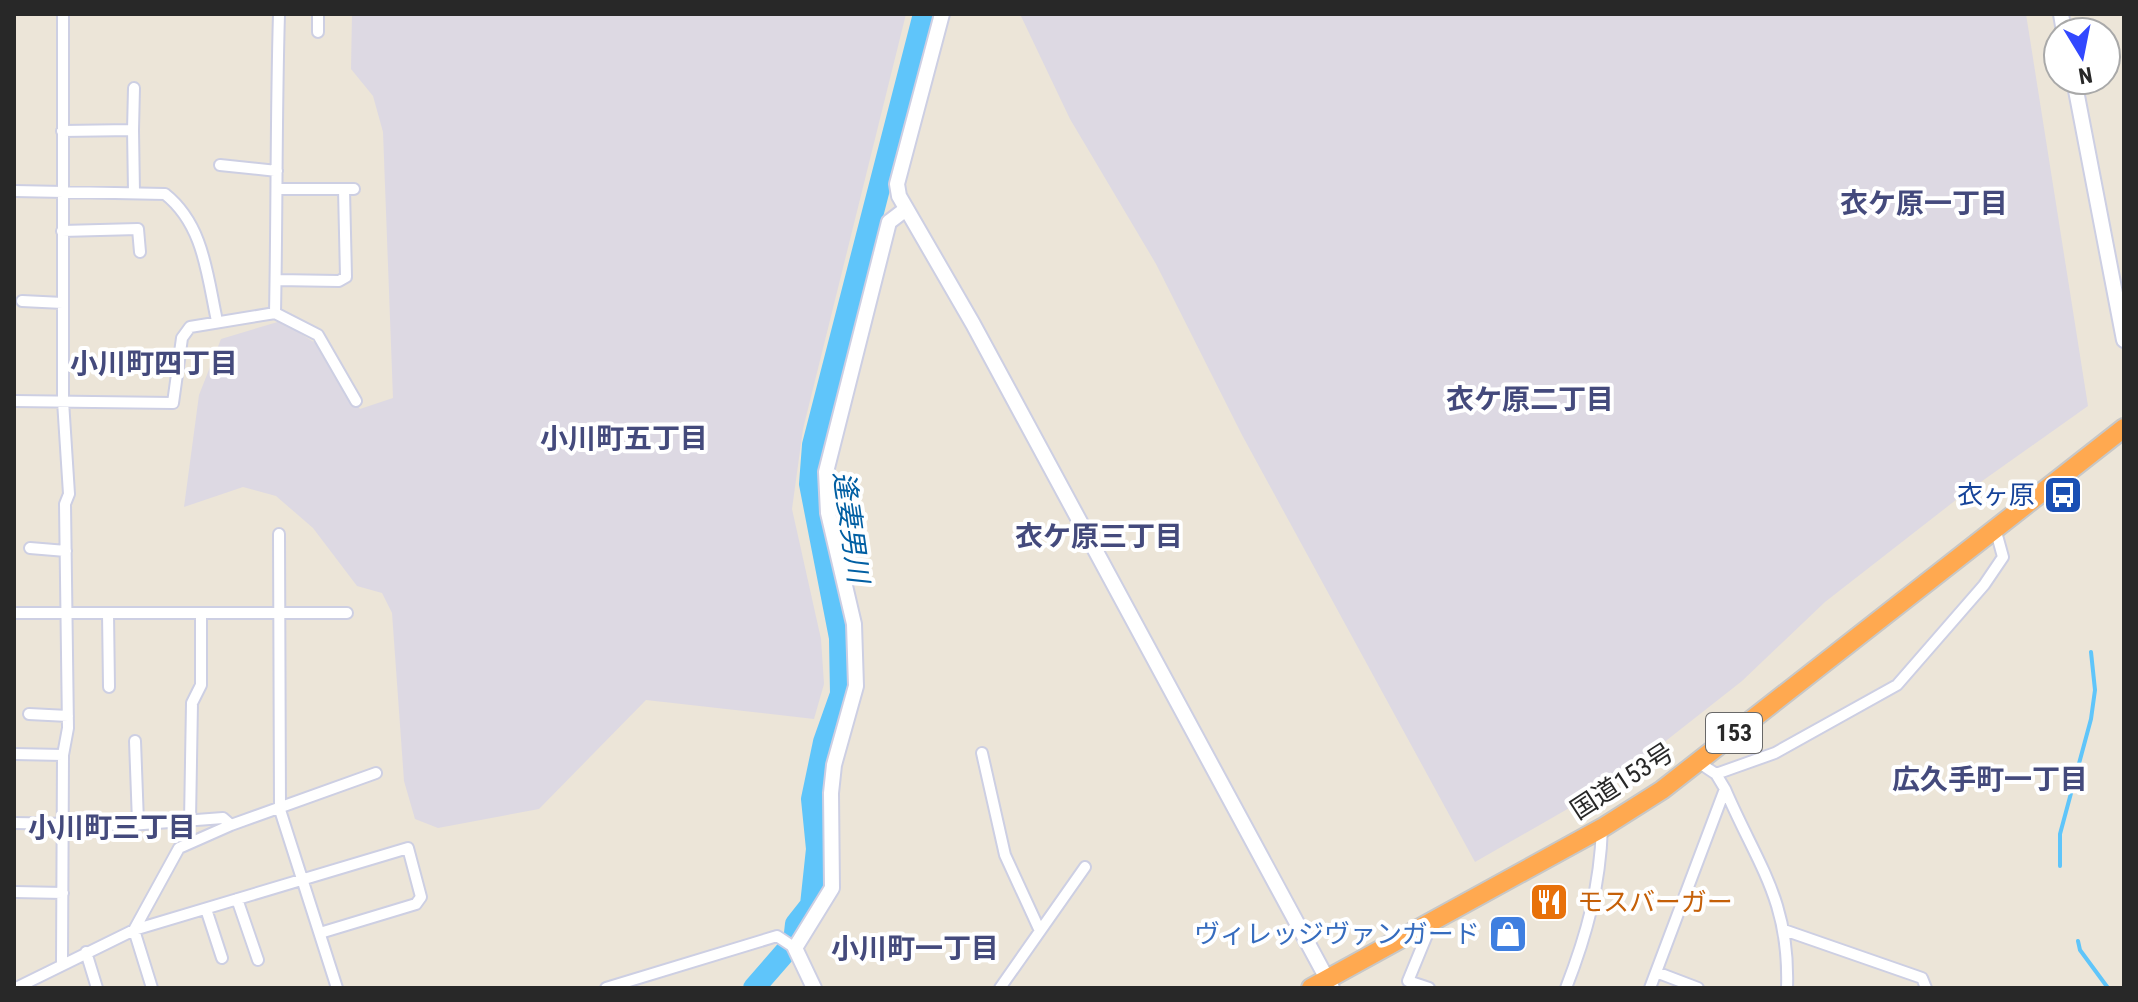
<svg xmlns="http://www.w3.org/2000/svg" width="2138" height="1002" font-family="'Roboto Condensed','Noto Sans JP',sans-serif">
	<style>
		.industrial { fill: #ddd9e3 }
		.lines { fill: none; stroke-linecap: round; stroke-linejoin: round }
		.stream { stroke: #5fc5fa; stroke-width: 4 }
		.river { stroke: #5fc5fa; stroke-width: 22 }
		.street-casing { stroke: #cdcfe3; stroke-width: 14 }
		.secondary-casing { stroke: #cdcfe3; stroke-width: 18 }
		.highway-casing { stroke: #c7c7c7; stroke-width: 22 }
		.street { stroke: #fff; stroke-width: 10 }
		.secondary { stroke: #fff; stroke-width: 14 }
		.highway { stroke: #ffa950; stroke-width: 18 }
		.labels { text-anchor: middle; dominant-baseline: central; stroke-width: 8; stroke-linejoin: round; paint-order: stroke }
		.shield { fill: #fff; stroke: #686868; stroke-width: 2 }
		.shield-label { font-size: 24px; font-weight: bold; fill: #282828 }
		.transit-label { font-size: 26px; fill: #164399; stroke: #fff; text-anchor: end }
		.street-label { font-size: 26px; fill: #282828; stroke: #fff }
		.food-label { font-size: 26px; fill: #c56008; stroke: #fff; text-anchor: start }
		.shop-label { font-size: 26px; fill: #366cbe; stroke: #fff; text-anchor: end }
		.neighbourhood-label { font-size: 28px; font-weight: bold; fill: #444a7c; stroke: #fff }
		.water-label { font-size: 28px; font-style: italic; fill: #015fa3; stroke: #fff }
	</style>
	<rect width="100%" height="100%" fill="#ece5d8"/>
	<path class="industrial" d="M352,14H906L803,429L792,509L821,639L824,684L814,719L646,700L539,809L438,828L415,819L404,781L392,613L382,593L357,586L313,528L276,496L243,487L184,507L199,395L221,339L281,321L326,350L360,409L393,398L383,132L373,96L351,69Z
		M1020,14H2026L2088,406L1961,496L1825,602L1742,681L1611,784L1475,862L1242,435L1156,264L1070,119Z"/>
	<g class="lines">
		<path class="stream" d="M2060,866V834L2091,719L2095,690L2091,652
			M2078,941L2080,950L2108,988"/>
		<path class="river" d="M754,988L794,942L796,924L811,905L817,849L812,799L824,742L841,694L840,638L810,484L813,445L924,14"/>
		<g class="street-casing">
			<path id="street" d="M318,14V32
				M133,130L134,88
				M62,131L133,130L134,192
				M220,165L277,171
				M278,189H354
				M14,191L165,194C204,225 207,275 217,321
				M62,231L138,229L140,252
				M276,280L339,281L346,277L344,189
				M22,301L63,303
				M275,313L318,335L356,401
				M14,401L173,403L182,338L190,327L275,313C277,213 276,114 279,14
				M279,534L280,810L337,988
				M30,548L66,551
				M14,613H347
				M108,613L109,687
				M29,714L68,716
				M135,741L138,822
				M982,753L1005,855L1040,931
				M14,754L63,755
				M1698,762L1716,774L1725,789C1757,864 1790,900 1787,988
				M1716,774L1775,753L1897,685L1984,585L2003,557L1995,528
				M190,821L192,703L201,685V614
				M14,823L130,825L223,818L231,825
				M14,892L63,893
				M237,899L258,960
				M206,909L222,958
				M1784,930L1922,978L1926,988
				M86,952L97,988
				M62,963L63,755L68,728L65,504L69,494L63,401V14
				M1656,972L1698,988
				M16,988L134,930L408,848L421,897L416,904L320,933
				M152,988L134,930L179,848L231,825L376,773
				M606,988L777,936L795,948
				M1000,988L1085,867
				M1429,988L1408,981L1431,925
				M1566,988C1587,934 1600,886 1602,828
				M1650,988L1725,789"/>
		</g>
		<g class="secondary-casing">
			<path id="secondary" d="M942,14L897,184L899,196L973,324L1332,988
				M2061,14L2064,32
				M2074,80L2124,340
				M814,988L795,948L832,888L831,793L834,765L856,686L854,624L828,513L826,472L889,222L906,209"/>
		</g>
		<g class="highway-casing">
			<path id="highway" d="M1311,988L1602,828L1662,790L2124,428"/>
		</g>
		<use href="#street" class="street"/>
		<use href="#secondary" class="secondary"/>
		<use href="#highway" class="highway"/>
	</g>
	<defs>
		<g id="bus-square" transform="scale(2)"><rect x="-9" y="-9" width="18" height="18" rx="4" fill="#1a4fb4" stroke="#fff"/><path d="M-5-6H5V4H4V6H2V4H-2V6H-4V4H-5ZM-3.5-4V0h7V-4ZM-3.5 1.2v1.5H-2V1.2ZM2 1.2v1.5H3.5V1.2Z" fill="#fff"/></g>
		<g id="restaurant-square" transform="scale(2)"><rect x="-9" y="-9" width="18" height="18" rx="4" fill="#e8710a" stroke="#fff"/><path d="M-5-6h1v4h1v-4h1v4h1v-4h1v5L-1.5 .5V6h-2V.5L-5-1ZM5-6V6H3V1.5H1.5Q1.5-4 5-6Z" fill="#fff"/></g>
		<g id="shop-square" transform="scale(2)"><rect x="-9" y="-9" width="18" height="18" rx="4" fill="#3f7fe0" stroke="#fff"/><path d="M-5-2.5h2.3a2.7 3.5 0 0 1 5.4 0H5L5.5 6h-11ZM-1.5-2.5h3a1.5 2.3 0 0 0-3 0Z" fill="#fff"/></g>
	</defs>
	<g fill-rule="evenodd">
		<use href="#bus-square" x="2063" y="495"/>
		<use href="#restaurant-square" x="1549" y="902"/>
		<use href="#shop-square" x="1508" y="934"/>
	</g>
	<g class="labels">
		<rect class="shield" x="1706" y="713" width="56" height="40" rx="6"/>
		<g class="shield-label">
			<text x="1734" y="733">153</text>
		</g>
		<g class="transit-label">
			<text x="2035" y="495">衣ヶ原</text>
		</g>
		<g class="street-label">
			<text transform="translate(1622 781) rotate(-33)">国道153号</text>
		</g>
		<g class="food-label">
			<text x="1577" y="902">モスバーガー</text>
		</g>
		<g class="shop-label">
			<text x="1480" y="934">ヴィレッジヴァンガード</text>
		</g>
		<g class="neighbourhood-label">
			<text x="1924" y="203">衣ケ原一丁目</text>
			<text x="154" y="363">小川町四丁目</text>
			<text x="1530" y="399">衣ケ原二丁目</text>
			<text x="624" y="438">小川町五丁目</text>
			<text x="1099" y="536">衣ケ原三丁目</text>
			<text x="1990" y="779">広久手町一丁目</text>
			<text x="112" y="827">小川町三丁目</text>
			<text x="915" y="948">小川町一丁目</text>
		</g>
		<g class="water-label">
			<text transform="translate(851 527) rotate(82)">逢妻男川</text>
		</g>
	</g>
	<rect width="2138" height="1002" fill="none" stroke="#282828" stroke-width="32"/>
	<g transform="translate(2082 56) rotate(170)"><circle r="38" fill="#ffffff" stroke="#a9a9a9" stroke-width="2"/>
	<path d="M0-6L14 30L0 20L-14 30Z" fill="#3248ff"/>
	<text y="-12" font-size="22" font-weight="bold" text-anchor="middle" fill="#282828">N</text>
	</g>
</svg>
